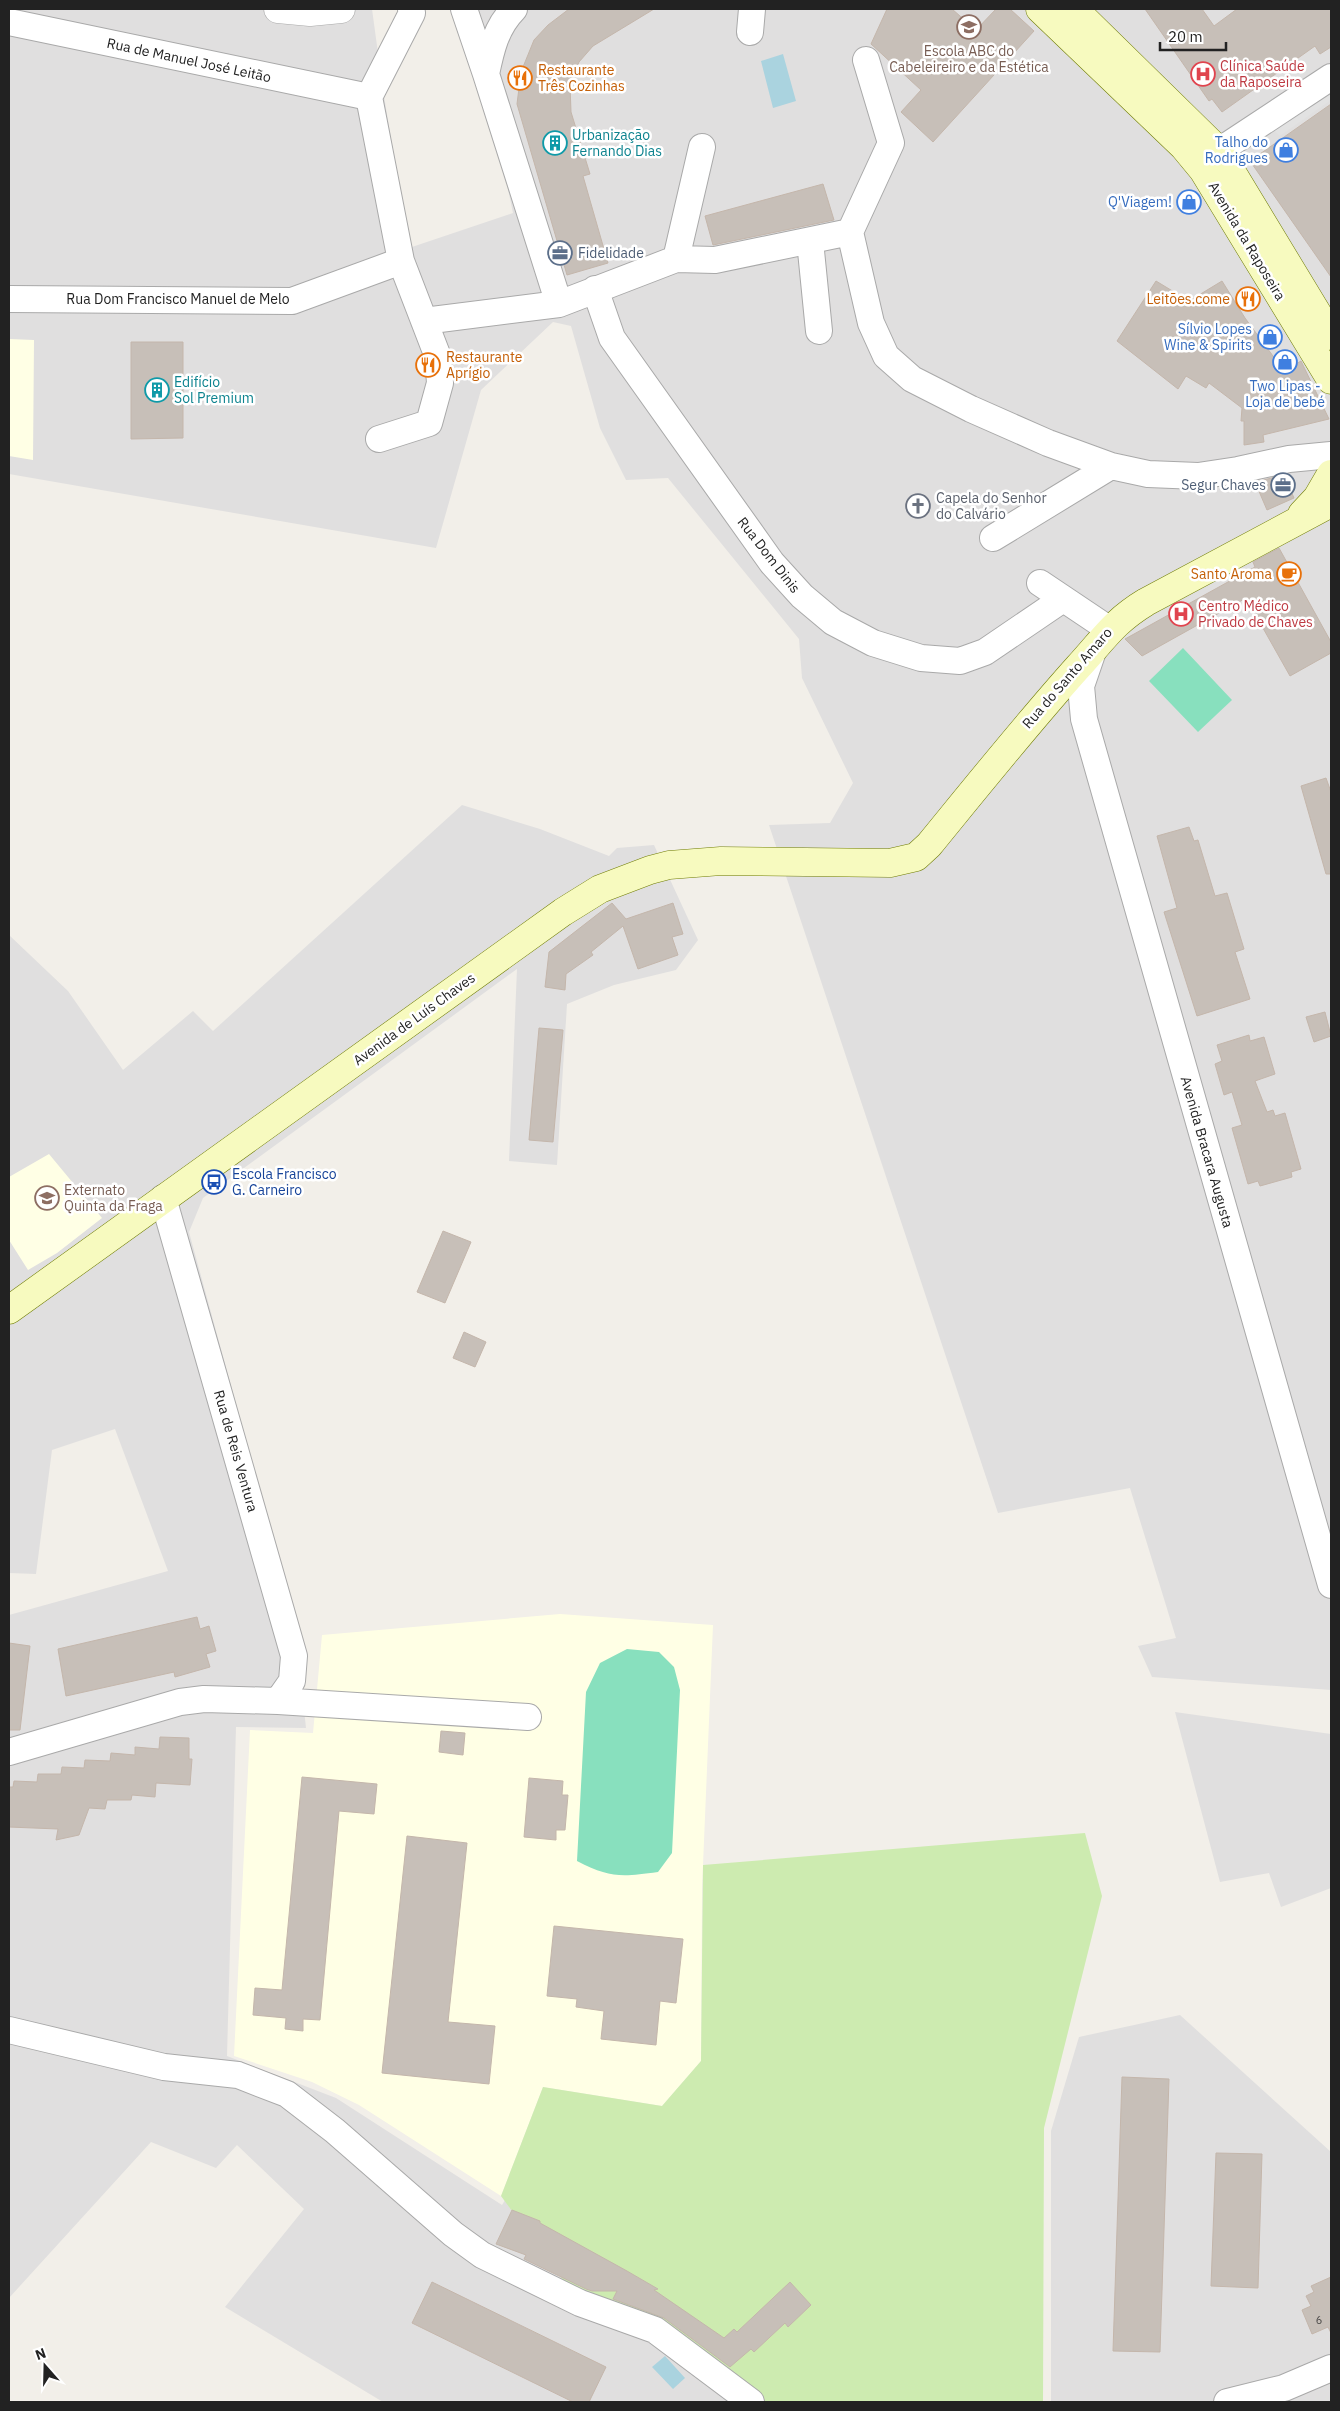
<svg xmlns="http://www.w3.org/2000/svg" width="1340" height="2411" font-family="'IBM Plex Sans',sans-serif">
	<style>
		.residential { fill: #e0dfdf }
		.education { fill: #ffffe5 }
		.grass { fill: #cdebb0 }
		.pitch { fill: #88e0be }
		.parking { fill: #e2e2e2 }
		.water { fill: #aad3df }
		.building { fill: #c7bfb8; stroke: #c4b6ab }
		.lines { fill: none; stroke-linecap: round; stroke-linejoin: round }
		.minor-casing { stroke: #a9a9a9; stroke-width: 28 }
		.tertiary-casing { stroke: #a9a9a9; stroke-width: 29 }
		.secondary-casing { stroke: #707d05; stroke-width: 29 }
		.minor { stroke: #fff; stroke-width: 26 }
		.tertiary { stroke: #fff; stroke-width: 28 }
		.secondary { stroke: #f7fabf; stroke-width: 28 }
		.labels { text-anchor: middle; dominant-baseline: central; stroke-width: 5; stroke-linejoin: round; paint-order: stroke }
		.number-label { font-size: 11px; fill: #4b4948 }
		.education-label { font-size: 14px; fill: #785e54; stroke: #fff }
		.street-label { font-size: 14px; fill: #222; stroke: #fff }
		.health-label { font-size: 14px; fill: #be3a42; stroke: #fff; text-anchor: start }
		.food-label { font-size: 14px; fill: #c56008; stroke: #fff; text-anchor: start }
		.culture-label { font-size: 14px; fill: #0d838f; stroke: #fff; text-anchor: start }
		.shop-label { font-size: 14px; fill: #366cbe; stroke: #fff; text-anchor: end }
		.service-label { font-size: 14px; fill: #4e5e75; stroke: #fff; text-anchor: start }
		.worship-label { font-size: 14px; fill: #5b616d; stroke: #fff; text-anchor: start }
		.transit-label { font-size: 14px; fill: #164399; stroke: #fff; text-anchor: start }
	</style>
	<rect width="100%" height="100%" fill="#f2efe9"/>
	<path class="residential" d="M9,9H372L383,90L409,248L513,213L470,9H1331V1690L1152,1677L1138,1646L1176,1638L1130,1488L998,1513L769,825L830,823L853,783L802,678L799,639L668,478L626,480L600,428L571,326L553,322L481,390L436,548L9,474Z
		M462,805L540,829L609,856L617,848L654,845L698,940L676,970L614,985L567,1004L557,1165L509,1161L517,969L203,1198L189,1232L294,1616L306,1728L236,1727L227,2056L336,2098L502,2205L513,2187L763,2402H383L225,2307L304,2209L237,2145L216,2168L151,2142L9,2298V1615L168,1571L115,1429L52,1450L36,1574L9,1573V935L68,991L123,1070L193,1011L213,1031Z
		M1175,1712L1331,1734V1888L1281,1907L1269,1873L1220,1882Z
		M1180,2015L1331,2152V2402H1051V2131L1079,2037Z"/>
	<path class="education" d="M9,339L34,340L33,460L9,456Z
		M49,1154L102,1218L57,1253L28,1270L9,1240V1177Z
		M560,1614L713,1625L702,1889L701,2061L662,2106L543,2087L501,2196L359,2105L312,2082L234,2056L250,1730L313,1733L322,1635Z"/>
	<path class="grass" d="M1085,1833L1102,1896L1044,2128L1043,2402H763L580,2303L501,2196L543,2087L662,2106L701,2061L703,1865Z"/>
	<path class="pitch" d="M1183,648L1232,700L1198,732L1149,681Z
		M627,1649L659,1652L674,1667L680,1690L672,1853L658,1872C621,1877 610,1878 577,1861L586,1692L600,1663Z"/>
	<path class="parking" d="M1331,87V100L1280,136L1271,128Z"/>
	<path class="water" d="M783,54L796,101L773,108L761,61Z
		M665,2356L685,2378L673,2389L652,2367Z"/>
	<path class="building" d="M569,9H654L593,46L579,62L570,85L571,112L590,174L583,176L608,263L567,275L517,104L521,72L534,40L548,25Z
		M887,9H952L976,30L996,9H1010L1034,31L933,142L901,112L921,90L871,44Z
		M1145,9H1202L1214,26L1237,9H1331V47L1320,54L1315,46L1222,112L1212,99L1209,101Z
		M1331,104V277L1250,161Z
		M823,184L834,220L713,245L705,216Z
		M1156,281L1189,301L1222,281L1245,318L1284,371L1301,361L1329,419L1263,435L1264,442L1244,445V421H1241L1242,408L1209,383L1206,388L1186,376L1178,389L1117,341Z
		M131,342H183V438L131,439Z
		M1284,475L1294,498L1267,510L1255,482Z
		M1279,548L1331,642V653L1290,676L1246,598L1142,656L1125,639L1255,567L1253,562Z
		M1326,778L1331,792V874H1326L1301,786Z
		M1189,827L1194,841L1198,840L1215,896L1227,893L1244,949L1235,952L1250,999L1197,1016L1164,912L1177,908L1157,836Z
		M612,903L626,919L673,903L683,934L672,937L678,955L638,969L623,926L591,952L593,955L566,974L565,990L545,987L549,952Z
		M1325,1012L1331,1036L1314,1042L1306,1017Z
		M539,1028L563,1030L553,1142L529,1140Z
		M1249,1035L1250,1041L1264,1037L1275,1074L1255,1081L1267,1112L1273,1110L1275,1116L1285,1113L1301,1169L1291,1172L1292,1177L1260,1186L1258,1181L1248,1184L1232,1128L1242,1125L1232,1092L1224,1095L1215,1064L1222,1061L1217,1045Z
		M443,1231L471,1242L445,1303L417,1292Z
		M464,1332L486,1342L475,1367L453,1358Z
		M197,1617L200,1629L209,1626L216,1651L206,1654L210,1667L175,1677L174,1672L66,1696L58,1649Z
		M9,1643L30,1646L20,1730H9Z
		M441,1731L465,1733L463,1755L439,1752Z
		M160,1737L189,1738V1759H192L190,1785L156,1783L155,1797L132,1795L131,1800H107L105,1809L89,1808L79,1835L56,1840L58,1829L9,1827V1787H13L14,1781L37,1782L38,1774H61L62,1767L84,1768L85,1760L110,1761L111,1753L135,1755V1747L159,1749Z
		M302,1777L377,1784L374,1814L339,1811L320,2020L303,2019V2031L285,2029L286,2018L253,2015L255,1988L282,1990Z
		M529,1778L563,1781L562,1795H568L565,1830H556V1840L524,1837Z
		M407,1836L467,1843L448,2022L495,2026L489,2084L382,2073Z
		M554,1926L683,1939L676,2003L660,2001L656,2045L601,2039L604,2011L576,2007L577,1999L547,1996Z
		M1122,2077L1169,2079L1160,2352L1113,2351Z
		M1216,2153L1262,2154L1258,2288L1211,2286Z
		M512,2210L540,2221V2223L627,2271L658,2289L654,2290L724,2338L734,2329L737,2332L790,2282L811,2305L788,2327L785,2323L754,2352L751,2349L730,2367L664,2318L613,2299L617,2291H592L586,2289L524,2259L526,2255L496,2244Z
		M1331,2277V2333L1328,2327L1312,2334L1302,2310L1311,2306L1306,2296L1314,2292L1311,2286Z
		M432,2282L606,2367L589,2402H573L412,2323Z"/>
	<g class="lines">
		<g class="minor-casing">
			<path id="minor" d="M464,9L486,74
				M514,9C496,27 491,50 486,74L559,304
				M9,22L369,97
				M750,32L752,9
				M1219,151L1331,77
				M850,232L871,323L886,356L912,379L971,409L1048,443L1111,466L1148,474L1198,476L1238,470L1289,459L1331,455
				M850,232L891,143L866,60
				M810,241L819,331
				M676,259L702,147
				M595,289L612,338L772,563L802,596L833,622L873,643L921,658L960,661L985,652L1063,599
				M9,299L292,301L401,261
				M424,321L559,304L676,259L715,260L850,232
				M379,439L429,423L440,383L438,357L401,261L369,97L412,13L411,9
				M993,538L1111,466
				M1040,583L1110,630
				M1093,651L1081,686L1084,719L1331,1585
				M163,1198L294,1656L292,1681L278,1701
				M9,1752L180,1702L204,1699L278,1701L528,1717
				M9,2030L164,2067L238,2075L287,2094L335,2131L453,2234L482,2255L580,2303L655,2330L751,2402
				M1227,2402L1284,2388L1331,2368"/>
		</g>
		<g class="tertiary-casing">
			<path id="tertiary" d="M278,9L310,12L341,9"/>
		</g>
		<g class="secondary-casing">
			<path id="secondary" d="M1040,9L1184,147L1203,170L1331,380
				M1074,9L1219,151L1331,336
				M1302,514L1317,498L1331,474
				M9,1310L563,912L600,889L650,870L669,865L721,861L890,863L916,857L929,845C978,785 1026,725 1078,667C1103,640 1113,622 1146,602L1331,503"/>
		</g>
		<use href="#minor" class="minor"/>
		<use href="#tertiary" class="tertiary"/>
		<use href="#secondary" class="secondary"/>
	</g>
	<defs>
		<g id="school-ring" transform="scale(1.25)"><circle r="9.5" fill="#fff" stroke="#8d6e63" stroke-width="1.5"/><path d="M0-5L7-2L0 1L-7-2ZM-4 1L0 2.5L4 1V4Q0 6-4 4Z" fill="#8d6e63"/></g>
		<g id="hospital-ring" transform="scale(1.25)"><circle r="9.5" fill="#fff" stroke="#e0444e" stroke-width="1.5"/><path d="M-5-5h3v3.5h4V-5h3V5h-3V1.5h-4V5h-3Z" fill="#e0444e"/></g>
		<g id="restaurant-ring" transform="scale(1.25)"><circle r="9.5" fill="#fff" stroke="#e8710a" stroke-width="1.5"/><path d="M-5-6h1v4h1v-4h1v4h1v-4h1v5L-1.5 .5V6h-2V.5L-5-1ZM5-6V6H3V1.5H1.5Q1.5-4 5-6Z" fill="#e8710a"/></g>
		<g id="building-ring" transform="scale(1.25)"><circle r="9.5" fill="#fff" stroke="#0f9aa8" stroke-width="1.5"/><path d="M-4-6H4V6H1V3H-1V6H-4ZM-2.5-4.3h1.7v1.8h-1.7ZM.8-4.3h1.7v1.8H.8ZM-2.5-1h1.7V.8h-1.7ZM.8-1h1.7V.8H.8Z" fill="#0f9aa8"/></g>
		<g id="shop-ring" transform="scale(1.25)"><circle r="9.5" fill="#fff" stroke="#3f7fe0" stroke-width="1.5"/><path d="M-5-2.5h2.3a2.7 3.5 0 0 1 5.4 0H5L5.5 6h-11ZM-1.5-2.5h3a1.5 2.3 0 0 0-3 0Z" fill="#3f7fe0"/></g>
		<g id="office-ring" transform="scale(1.25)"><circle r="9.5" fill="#fff" stroke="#5c6f8a" stroke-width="1.5"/><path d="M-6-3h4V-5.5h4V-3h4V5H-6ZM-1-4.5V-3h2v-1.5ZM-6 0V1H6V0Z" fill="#5c6f8a"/></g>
		<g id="church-ring" transform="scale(1.25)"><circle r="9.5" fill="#fff" stroke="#6b7280" stroke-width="1.5"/><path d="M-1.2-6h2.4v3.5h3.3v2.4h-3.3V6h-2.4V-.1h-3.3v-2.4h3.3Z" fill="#6b7280"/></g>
		<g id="cafe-ring" transform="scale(1.25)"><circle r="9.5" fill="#fff" stroke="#e8710a" stroke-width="1.5"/><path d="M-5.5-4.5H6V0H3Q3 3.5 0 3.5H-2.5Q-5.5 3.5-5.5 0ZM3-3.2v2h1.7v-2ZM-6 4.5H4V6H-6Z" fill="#e8710a"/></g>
		<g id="bus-ring" transform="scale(1.25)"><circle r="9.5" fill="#fff" stroke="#1a4fb4" stroke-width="1.5"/><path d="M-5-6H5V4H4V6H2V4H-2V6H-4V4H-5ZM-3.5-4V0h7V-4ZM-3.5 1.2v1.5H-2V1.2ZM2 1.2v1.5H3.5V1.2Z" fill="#1a4fb4"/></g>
	</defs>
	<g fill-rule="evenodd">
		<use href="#school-ring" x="969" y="27"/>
		<use href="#hospital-ring" x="1203" y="74"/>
		<use href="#restaurant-ring" x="520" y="78"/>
		<use href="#building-ring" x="555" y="143"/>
		<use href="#shop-ring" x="1286" y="150"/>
		<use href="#shop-ring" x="1189" y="202"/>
		<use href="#office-ring" x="560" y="253"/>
		<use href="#restaurant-ring" x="1248" y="299"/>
		<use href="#shop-ring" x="1270" y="337"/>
		<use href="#shop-ring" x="1285" y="362"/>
		<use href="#restaurant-ring" x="428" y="365"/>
		<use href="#building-ring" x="157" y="390"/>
		<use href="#office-ring" x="1283" y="485"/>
		<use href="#church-ring" x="918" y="506"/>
		<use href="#cafe-ring" x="1289" y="574"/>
		<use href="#hospital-ring" x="1181" y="614"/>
		<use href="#bus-ring" x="214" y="1182"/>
		<use href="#school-ring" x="47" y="1198"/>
	</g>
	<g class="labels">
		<g class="number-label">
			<text x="1319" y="2320">6</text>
		</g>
		<g class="education-label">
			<text x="969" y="51">Escola ABC do<tspan x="969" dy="16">Cabeleireiro e da Estética</tspan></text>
			<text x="64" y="1190" text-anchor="start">Externato<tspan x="64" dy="16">Quinta da Fraga</tspan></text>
		</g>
		<g class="street-label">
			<text transform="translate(189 60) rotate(12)">Rua de Manuel José Leitão</text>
			<text transform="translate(1247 241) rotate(59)">Avenida da Raposeira</text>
			<text x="178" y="299">Rua Dom Francisco Manuel de Melo</text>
			<text transform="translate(769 555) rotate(52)">Rua Dom Dinis</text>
			<text transform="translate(1067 678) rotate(-49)">Rua do Santo Amaro</text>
			<text transform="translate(414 1019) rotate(-36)">Avenida de Luís Chaves</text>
			<text transform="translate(1207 1152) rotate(74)">Avenida Bracara Augusta</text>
			<text transform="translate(236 1451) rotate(74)">Rua de Reis Ventura</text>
		</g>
		<g class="health-label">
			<text x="1220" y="66">Clínica Saúde<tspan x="1220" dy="16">da Raposeira</tspan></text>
			<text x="1198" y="606">Centro Médico<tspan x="1198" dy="16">Privado de Chaves</tspan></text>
		</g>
		<g class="food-label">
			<text x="538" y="70">Restaurante<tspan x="538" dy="16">Três Cozinhas</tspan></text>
			<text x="1230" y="299" text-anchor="end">Leitões.come</text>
			<text x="446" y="357">Restaurante<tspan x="446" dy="16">Aprígio</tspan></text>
			<text x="1272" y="574" text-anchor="end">Santo Aroma</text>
		</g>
		<g class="culture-label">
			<text x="572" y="135">Urbanização<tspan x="572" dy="16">Fernando Dias</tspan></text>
			<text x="174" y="382">Edifício<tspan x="174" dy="16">Sol Premium</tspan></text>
		</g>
		<g class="shop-label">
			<text x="1268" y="142">Talho do<tspan x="1268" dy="16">Rodrigues</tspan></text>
			<text x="1172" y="202">Q'Viagem!</text>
			<text x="1252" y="329">Sílvio Lopes<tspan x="1252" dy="16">Wine &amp; Spirits</tspan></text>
			<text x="1285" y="386" text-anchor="middle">Two Lipas -<tspan x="1285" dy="16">Loja de bebé</tspan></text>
		</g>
		<g class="service-label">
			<text x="578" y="253">Fidelidade</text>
			<text x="1266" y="485" text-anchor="end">Segur Chaves</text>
		</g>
		<g class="worship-label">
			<text x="936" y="498">Capela do Senhor<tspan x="936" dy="16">do Calvário</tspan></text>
		</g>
		<g class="transit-label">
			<text x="232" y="1174">Escola Francisco<tspan x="232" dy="16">G. Carneiro</tspan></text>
		</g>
	</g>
	<rect width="1340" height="2411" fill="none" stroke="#222222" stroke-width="20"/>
	<g transform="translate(45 2366) rotate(340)" stroke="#ffffff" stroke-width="4" paint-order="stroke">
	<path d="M0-4L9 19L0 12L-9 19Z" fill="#222222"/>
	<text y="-8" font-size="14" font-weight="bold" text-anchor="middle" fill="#222222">N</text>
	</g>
	<path d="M1160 42v8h66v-8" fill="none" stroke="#222222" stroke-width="2.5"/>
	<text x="1168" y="42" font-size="15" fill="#222222" stroke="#ffffff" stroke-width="4" paint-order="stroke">20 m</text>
</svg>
